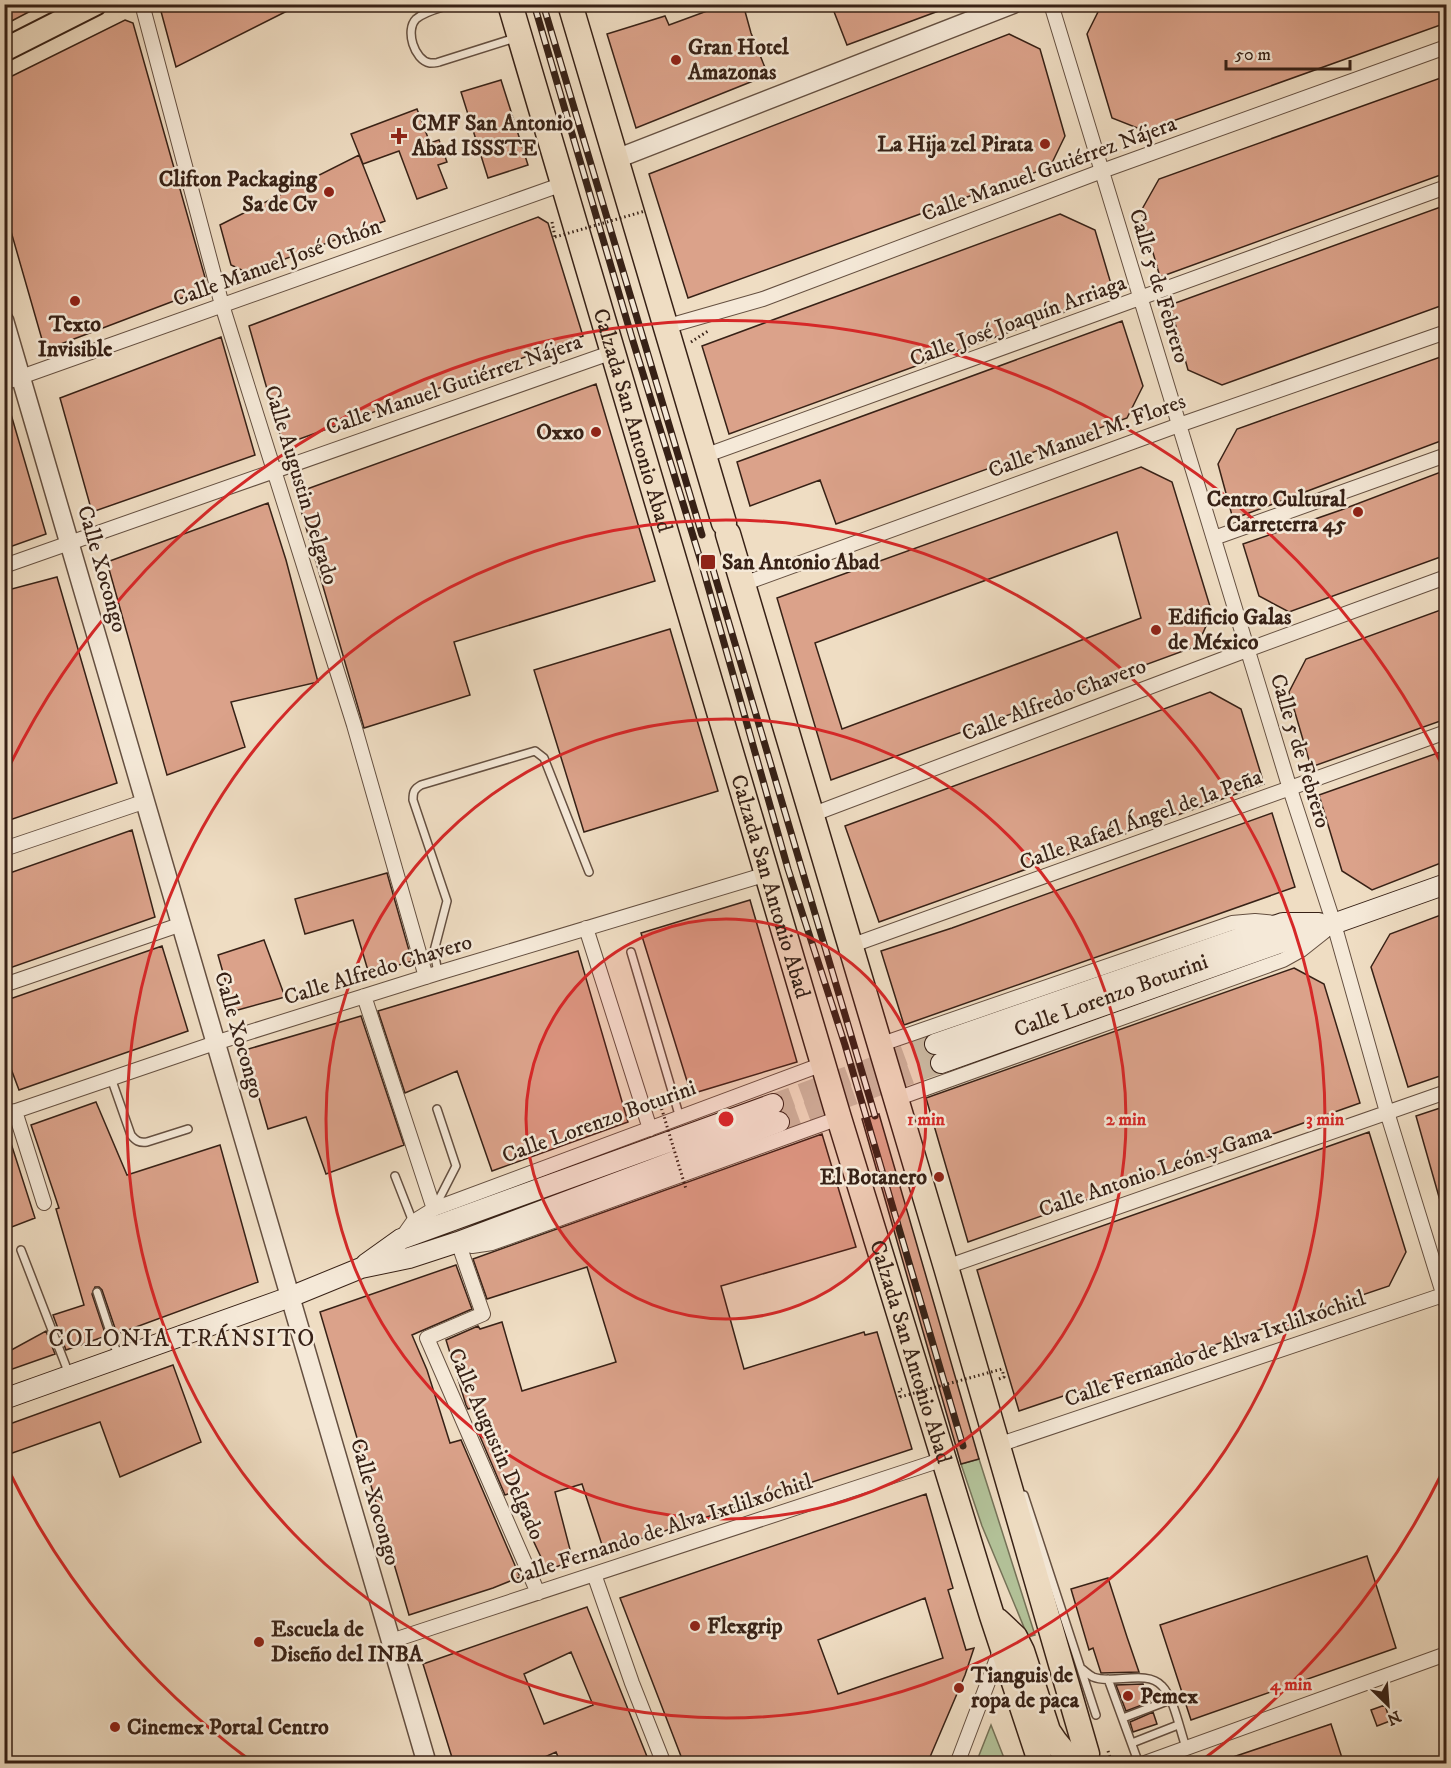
<svg xmlns="http://www.w3.org/2000/svg" width="1451" height="1768" font-family="'IM FELL DW Pica',serif">
	<style>
		.green { fill: #b3c299; stroke: #757258; stroke-width: 1.5 }
		.building { fill: #dba28a; stroke: #372116; stroke-width: 1.5; fill-rule: evenodd }
		.lines { fill: none; stroke-linecap: round; stroke-linejoin: round }
		.secondary-tunnel { stroke: #cab7a0; stroke-width: 20; stroke-dasharray: 20 10; stroke-linecap: butt }
		.service-casing { stroke: #655041; stroke-width: 10 }
		.minor-casing { stroke: #655041; stroke-width: 16 }
		.tertiary-casing { stroke: #655041; stroke-width: 21 }
		.secondary-casing { stroke: #372116; stroke-width: 22 }
		.primary-casing { stroke: #372116; stroke-width: 26 }
		.trunk-casing { stroke: #372116; stroke-width: 27 }
		.path { stroke: #372116; stroke-width: 3; stroke-dasharray: 1.5 3; stroke-linecap: butt }
		.service { stroke: #f5e9d8; stroke-width: 7 }
		.minor { stroke: #f5e9d8; stroke-width: 14 }
		.tertiary { stroke: #f5e9d8; stroke-width: 18 }
		.secondary { stroke: #f5e9d8; stroke-width: 20 }
		.primary { stroke: #efddc3; stroke-width: 22 }
		.trunk { stroke: #efddc3; stroke-width: 24 }
		.rail-casing { stroke: #372116; stroke-width: 7 }
		.rail { stroke: #f5e9d8; stroke-width: 4.5; stroke-dasharray: 14; stroke-linecap: butt }
		.path-bridge { stroke: #372116; stroke-width: 3; stroke-dasharray: 1.5 3; stroke-linecap: butt }
		.ring { fill: none; stroke: #d62828; stroke-width: 3 }
		.poi-dot { fill: #8f2418; stroke: #f5e9d8; stroke-width: 2 }
		.labels { text-anchor: middle; dominant-baseline: central; stroke-width: 5; stroke-linejoin: round; paint-order: stroke }
		.poi-label { font-size: 22px; font-weight: bold; fill: #372116; stroke: #f5e9d8; text-anchor: start }
		.street-label { font-size: 22px; fill: #372116; stroke: #f5e9d8 }
		.neighbourhood-label { font-size: 24px; letter-spacing: 1.5px; fill: #372116; stroke: #f5e9d8 }
		.centre { fill: #d62828; stroke: #f5e9d8; stroke-width: 3 }
		.ring-label { font-size: 18px; text-anchor: middle; font-weight: bold; fill: #d62828; stroke: #f5e9d8; stroke-width: 5; stroke-linejoin: round; paint-order: stroke }
	</style>
	<rect width="100%" height="100%" fill="#efddc3"/>
	<filter id="stains"><feTurbulence type="fractalNoise" baseFrequency=".00333" numOctaves="4"/><feColorMatrix values="0 0 0 0 .2 0 0 0 0 .09 0 0 0 0 .02 0 0 0 .5 -.17"/></filter>
	<radialGradient id="worn" r=".72"><stop offset=".6" stop-color="#630" stop-opacity="0"/><stop offset="1" stop-color="#630" stop-opacity=".3"/></radialGradient>
	<path class="green" d="M979,1459L1035,1635L1028,1637L982,1526L961,1464Z
		M991,1725L1006,1763H976Z"/>
	<path class="building" d="M4,4H44L4,25Z
		M159,4H301L176,67Z
		M726,4H743L751,33L768,75L636,128L607,34L665,16L669,25Z
		M831,4H951L952,6L847,45Z
		M1102,4H1446V23L1145,131L1112,118L1087,34Z
		M125,20L133,23L208,288L45,350L4,207V80Z
		M1009,34L1040,49L1065,136L1050,167L688,298L649,174Z
		M1446,76V173L1160,277L1141,211L1159,179Z
		M501,80L528,165L488,178L461,92Z
		M417,109L430,143L439,140L447,162L438,165L447,188L417,199L399,151L363,164L351,134Z
		M359,155L385,221L248,273L231,265L220,225Z
		M1446,205V304L1222,385L1188,370L1170,305Z
		M1060,214L1095,230L1114,294L729,434L702,346Z
		M538,217L548,223L583,336L283,445L249,326Z
		M1122,321L1143,386L1127,418L836,524L820,480L750,506L737,462Z
		M221,337L255,455L92,512L60,398Z
		M1446,355V439L1233,519L1218,464L1237,429Z
		M596,384L655,581L454,642L470,695L364,728L296,493Z
		M4,404H8L46,534L4,549Z
		M1141,467L1172,482L1212,613L1197,646L831,780L777,598ZM1117,532L1141,618L842,729L815,643Z
		M1446,470V555L1289,612L1259,596L1243,544L1341,510Z
		M268,503L286,560L318,682L231,702L245,747L167,775L107,562Z
		M57,577L117,783L4,822V591Z
		M1446,608V719L1311,767L1289,692L1306,659Z
		M670,629L718,791L584,832L534,670Z
		M1210,692L1241,709L1264,784L879,922L845,826Z
		M1446,750V861L1372,890L1342,871L1319,795Z
		M1272,813L1295,887L904,1025L881,951L952,928Z
		M132,830L155,917L4,970V875Z
		M387,873L412,961L369,974L353,920L305,934L295,899Z
		M750,900L797,1062L691,1094L641,933Z
		M1446,913V1074L1408,1087L1371,967L1390,934Z
		M264,940L285,997L234,1011L218,955Z
		M162,946L188,1031L19,1090L4,1050V1001Z
		M578,951L628,1122L492,1171L457,1071L405,1093L378,1011Z
		M1294,968L1324,984L1360,1103L968,1242L926,1098Z
		M361,1016L404,1145L326,1174L306,1117L268,1129L245,1050Z
		M96,1102L127,1175L220,1145L258,1282L117,1334L102,1290L99,1287H95L92,1294L106,1336L66,1350L53,1315L84,1305L56,1209L59,1208L31,1125Z
		M1446,1106V1211H1443L1416,1116Z
		M879,1114L979,1459L961,1464L862,1119Z
		M1369,1132L1406,1252L1389,1286L1019,1411L977,1270Z
		M4,1134H8L35,1218L4,1230Z
		M822,1134L856,1247L721,1286L744,1369L864,1332L865,1335L877,1332L912,1449L604,1551L582,1484L555,1492L573,1561L547,1570L511,1493L505,1495L479,1434L482,1433L474,1407L468,1409L466,1405L446,1340L478,1326L480,1329L502,1322L522,1391L616,1362L587,1267L487,1299L473,1259Z
		M456,1265L472,1309L412,1335L427,1370L450,1443L461,1440L520,1577L493,1588L409,1615L320,1312Z
		M46,1331L55,1354L4,1372V1354Z
		M173,1365L201,1442L120,1477L100,1422L4,1456V1426Z
		M926,1494L953,1588L948,1590L966,1650L974,1648L965,1675L927,1764H684L620,1598ZM925,1598L943,1658L838,1694L818,1640Z
		M1367,1556L1396,1648L1191,1720L1160,1625Z
		M1108,1578L1127,1637L1139,1672L1101,1673L1093,1648L1089,1650L1071,1589Z
		M587,1607L650,1764H561L556,1752L529,1764H454L423,1664ZM571,1652L593,1705L544,1724L524,1674Z
		M1143,1684L1150,1702L1126,1711L1116,1685Z
		M1385,1705L1390,1721L1377,1726L1371,1710Z
		M1153,1712L1157,1724L1133,1732L1130,1722Z
		M1331,1724L1344,1764H1221V1761Z"/>
	<g class="lines">
		<path class="secondary-tunnel" d="M773,1104L935,1044
			M779,1122L941,1063"/>
		<g class="service-casing">
			<path id="service" d="M452,4C441,8 425,11 416,19C405,30 414,60 430,63C431,63 438,63 439,62L515,38
				M631,952L680,1118
				M438,973L434,951L447,901L413,800C413,792 414,789 421,785L535,751L544,758L589,872
				M111,1078L131,1135C136,1141 139,1143 147,1142L188,1129
				M395,1176L413,1222
				M435,1207L456,1166L437,1109
				M21,1250L69,1374
				M97,1292L118,1356
				M1024,1495L1096,1715
				M1082,1669C1085,1671 1089,1675 1093,1677C1112,1685 1147,1669 1162,1686C1174,1698 1180,1731 1186,1747
				M1108,1679L1139,1764
				M1123,1718L1170,1700
				M1132,1743L1178,1725"/>
		</g>
		<g class="minor-casing">
			<path id="minor" d="M142,4L222,305L354,725L426,977
				M1051,4L1290,789L1334,924L1387,1112L1446,1303
				M665,327L763,299L1102,171L1446,47
				M4,383L563,184
				M704,456L1446,187
				M1214,538L1446,455
				M4,566L613,352
				M743,584L1179,425L1446,332
				M811,815L1247,650L1446,577
				M4,849L146,801
				M586,928L650,1129
				M850,946L1446,732
				M4,985L182,924
				M364,996L434,1209
				M879,1045L1232,923L1255,921L1276,923
				M896,1099L1283,960L1301,950L1325,931
				M15,1111L44,1203
				M4,1115L215,1043L438,973L767,874
				M401,1239L413,1222L434,1209L823,1064
				M458,1242L483,1314L427,1338L538,1593
				M460,1243L472,1246L492,1243L839,1118
				M946,1267L1446,1092
				M998,1445L1446,1294
				M594,1574L632,1683L664,1764
				M391,1641L944,1459
				M957,1764L1001,1648
				M1142,1764L1446,1654"/>
		</g>
		<g class="tertiary-casing">
			<path id="tertiary" d="M616,159L1013,4
				M4,320L427,1764"/>
		</g>
		<g class="secondary-casing">
			<path id="secondary" d="M935,1044L1283,923H1319
				M941,1063L1446,884
				M366,1264L401,1239L773,1104
				M4,1399L290,1297L361,1268L409,1258L458,1242L779,1122"/>
		</g>
		<g class="primary-casing">
			<path id="primary" d="M4,50L95,4"/>
		</g>
		<g class="trunk-casing">
			<g id="trunk">
				<path id="s1" d="M510,4L839,1118L992,1616L1041,1764"/>
				<path d="M570,4L724,523"/>
				<path d="M728,534L946,1267L1087,1754"/>
				<path d="M998,1621L1015,1637L1022,1651L1048,1731C1056,1744 1065,1755 1078,1764"/>
			</g>
		</g>
		<path class="path" d="M552,222L555,237
			M691,342L708,331
			M999,1379L1004,1377L1002,1369
			M900,1397L899,1390L902,1389
			M1108,1751L1112,1764"/>
		<use href="#service" class="service"/>
		<use href="#minor" class="minor"/>
		<use href="#tertiary" class="tertiary"/>
		<use href="#secondary" class="secondary"/>
		<use href="#primary" class="primary"/>
		<use href="#trunk" class="trunk"/>
		<g class="rail-casing">
			<path id="rail" d="M534,4L632,338L702,565L788,869L845,1045L963,1446
				M543,4L702,535
				M712,566L875,1116"/>
		</g>
		<use href="#rail" class="rail"/>
		<path class="path-bridge" d="M555,237L645,211
			M659,1100L686,1189
			M900,1397L1002,1369"/>
	</g>
	<circle cx="726" cy="1119" r="200" fill="#d62828" fill-opacity=".12"/>
	<g class="ring">
		<circle cx="726" cy="1119" r="200"/>
		<circle cx="726" cy="1119" r="400"/>
		<circle cx="726" cy="1119" r="599"/>
		<path d="M1444 1469A799 799 0 0 1 1201 1761M251 1761A799 799 0 0 1 5 1463M5 775A799 799 0 0 1 1444 769"/>
	</g>
	<g class="poi-dot">
		<circle cx="676" cy="60" r="6"/>
		<path d="M396 127h6v6h6v6h-6v6h-6v-6h-6v-6h6z"/>
		<circle cx="1045" cy="144" r="6"/>
		<circle cx="329" cy="192" r="6"/>
		<circle cx="75" cy="301" r="6"/>
		<circle cx="596" cy="432" r="6"/>
		<circle cx="1358" cy="512" r="6"/>
		<rect x="700" y="554" width="16" height="16" rx="3"/>
		<circle cx="1156" cy="630" r="6"/>
		<circle cx="939" cy="1177" r="6"/>
		<circle cx="695" cy="1626" r="6"/>
		<circle cx="259" cy="1642" r="6"/>
		<circle cx="959" cy="1688" r="6"/>
		<circle cx="1128" cy="1696" r="6"/>
		<circle cx="115" cy="1727" r="6"/>
	</g>
	<g class="labels">
		<g class="poi-label">
			<text x="688" y="47">Gran Hotel<tspan x="688" dy="25">Amazonas</tspan></text>
			<text x="412" y="123">CMF San Antonio<tspan x="412" dy="25">Abad ISSSTE</tspan></text>
			<text x="1033" y="144" text-anchor="end">La Hija zel Pirata</text>
			<text x="317" y="179" text-anchor="end">Clifton Packaging<tspan x="317" dy="25">Sa de Cv</tspan></text>
			<text x="75" y="324" text-anchor="middle">Texto<tspan x="75" dy="25">Invisible</tspan></text>
			<text x="584" y="432" text-anchor="end">Oxxo</text>
			<text x="1346" y="499" text-anchor="end">Centro Cultural<tspan x="1346" dy="25">Carreterra 45</tspan></text>
			<text x="722" y="562">San Antonio Abad</text>
			<text x="1168" y="617">Edificio Galas<tspan x="1168" dy="25">de México</tspan></text>
			<text x="927" y="1177" text-anchor="end">El Botanero</text>
			<text x="707" y="1626">Flexgrip</text>
			<text x="271" y="1629">Escuela de<tspan x="271" dy="25">Diseño del INBA</tspan></text>
			<text x="971" y="1675">Tianguis de<tspan x="971" dy="25">ropa de paca</tspan></text>
			<text x="1140" y="1696">Pemex</text>
			<text x="127" y="1727">Cinemex Portal Centro</text>
		</g>
		<g class="street-label">
			<text transform="translate(1049 169) rotate(-20)">Calle Manuel Gutiérrez Nájera</text>
			<text transform="translate(277 263) rotate(-20)">Calle Manuel José Othón</text>
			<text transform="translate(1159 286) rotate(73)">Calle 5 de Febrero</text>
			<text transform="translate(1018 321) rotate(-20)">Calle José Joaquín Arriaga</text>
			<text transform="translate(454 385) rotate(-19)">Calle Manuel Gutiérrez Nájera</text>
			<text stroke="none"><textPath href="#s1" startOffset="434">Calzada San Antonio Abad</textPath></text>
			<text transform="translate(1087 436) rotate(-20)">Calle Manuel M. Flores</text>
			<text transform="translate(301 485) rotate(73)">Calle Augustin Delgado</text>
			<text transform="translate(102 569) rotate(74)">Calle Xocongo</text>
			<text transform="translate(1054 700) rotate(-21)">Calle Alfredo Chavero</text>
			<text transform="translate(1300 751) rotate(73)">Calle 5 de Febrero</text>
			<text transform="translate(1141 820) rotate(-20)">Calle Rafaél Ángel de la Peña</text>
			<text stroke="none"><textPath href="#s1" startOffset="920">Calzada San Antonio Abad</textPath></text>
			<text transform="translate(378 970) rotate(-17)">Calle Alfredo Chavero</text>
			<text transform="translate(1111 996) rotate(-20)">Calle Lorenzo Boturini</text>
			<text transform="translate(239 1035) rotate(74)">Calle Xocongo</text>
			<text transform="translate(599 1122) rotate(-20)">Calle Lorenzo Boturini</text>
			<text transform="translate(1155 1171) rotate(-19)">Calle Antonio León y Gama</text>
			<text transform="translate(1215 1349) rotate(-19)">Calle Fernando de Alva Ixtlilxóchitl</text>
			<text stroke="none"><textPath href="#s1" startOffset="1406">Calzada San Antonio Abad</textPath></text>
			<text transform="translate(496 1444) rotate(66)">Calle Augustin Delgado</text>
			<text transform="translate(375 1502) rotate(74)">Calle Xocongo</text>
			<text transform="translate(661 1530) rotate(-18)">Calle Fernando de Alva Ixtlilxóchitl</text>
		</g>
		<g class="neighbourhood-label">
			<text x="182" y="1339">COLONIA TRÁNSITO</text>
		</g>
	</g>
	<circle cx="726" cy="1119" r="9" class="centre"/>
	<g class="ring-label">
		<text x="926" y="1125">1 min</text>
		<text x="1126" y="1125">2 min</text>
		<text x="1325" y="1125">3 min</text>
		<text x="1291" y="1690">4 min</text>
	</g>
	<rect width="1451" height="1768" fill="none" stroke="#efddc3" stroke-width="24"/>
	<rect x="6" y="6" width="1439" height="1756" fill="none" stroke="#372116" stroke-width="3"/>
	<rect x="12" y="12" width="1427" height="1744" fill="none" stroke="#372116" stroke-width="1.5"/>
	<g transform="translate(1388 1705) rotate(155)" stroke="#f5e9d8" stroke-width="4.5" paint-order="stroke">
	<path d="M0-4.5L10 22L0 15L-10 22Z" fill="#372116"/>
	<text y="-9" font-size="16" font-weight="bold" text-anchor="middle" fill="#372116">N</text>
	</g>
	<path d="M1226 60v9h124v-9" fill="none" stroke="#372116" stroke-width="3"/>
	<text x="1235" y="60" font-size="18" fill="#372116" stroke="#f5e9d8" stroke-width="4.5" paint-order="stroke">50 m</text>
	<rect width="100%" height="100%" filter="url(#stains)"/>
	<rect width="100%" height="100%" fill="url(#worn)"/>
</svg>
